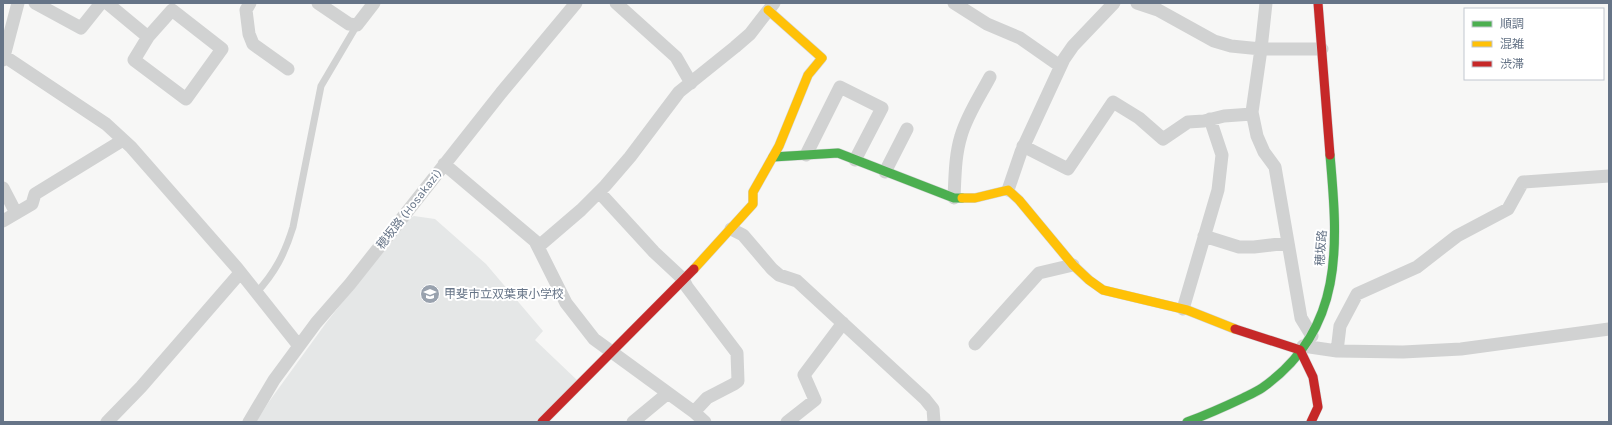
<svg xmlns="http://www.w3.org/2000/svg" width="1612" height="425" font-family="Karla,'Noto Sans JP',sans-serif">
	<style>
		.built { fill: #e5e7e7 }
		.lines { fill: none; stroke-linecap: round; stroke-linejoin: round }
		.fast-casing { stroke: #d2d4d5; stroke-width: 10 }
		.slow-casing { stroke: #d2d4d5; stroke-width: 10 }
		.jam-casing { stroke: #d2d4d5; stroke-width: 10 }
		.lane { stroke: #d1d2d2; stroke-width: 7 }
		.street { stroke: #d1d2d2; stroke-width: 13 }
		.fast { stroke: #4caf50; stroke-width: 9 }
		.slow { stroke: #ffc107; stroke-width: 9 }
		.jam { stroke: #c62828; stroke-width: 9 }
		.labels { text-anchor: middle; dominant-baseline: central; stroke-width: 4; stroke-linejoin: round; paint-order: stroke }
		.street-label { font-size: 12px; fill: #667487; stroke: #fff }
		.poi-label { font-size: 12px; fill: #667487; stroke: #fff; text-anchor: start }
	</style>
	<rect width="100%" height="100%" fill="#f7f7f6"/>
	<path class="built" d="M414,216L435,219L486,264L543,331L535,340L578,381L536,422H256L268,403L326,323L408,219Z"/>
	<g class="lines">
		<g class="fast-casing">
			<path id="fast" d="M773,157L838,153L954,198H962
				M1187,422C1206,415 1224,407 1243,398C1249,395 1256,392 1262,388C1345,330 1338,245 1330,155"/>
		</g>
		<g class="slow-casing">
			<path id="slow" d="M962,198H975L1008,190L1019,200L1073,265L1089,280L1103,290L1187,310L1235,329
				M694,269L753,204V192L779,146L808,75L822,58L768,10"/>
		</g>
		<g class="jam-casing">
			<path id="jam" d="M1318,3L1330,155
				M1235,329L1300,350L1313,377L1318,407L1311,422
				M542,422L694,269"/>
		</g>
		<path class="lane" d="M256,293C275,273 285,253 293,227L321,86L357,25"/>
		<path class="street" d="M35,3L81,28L101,3
			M107,3L148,37
			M250,3L246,10L249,34L253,44L288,69
			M318,3L349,24L357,25L374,3
			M616,3L676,57L691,83
			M954,3L987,24L1020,38L1060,66
			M1137,3L1158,10L1214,41L1231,46L1261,49H1322
			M1266,3L1261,49L1252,112L1257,136L1264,152L1275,167L1301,318L1312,336
			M172,10L222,49L186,99L134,60L148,37Z
			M4,56L106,124L131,147L237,268L299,346
			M3,60L18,3
			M1023,146L1068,169L1113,102L1139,118L1163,139L1188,122L1204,121L1224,116L1252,114
			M806,155L840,87L882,108L855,160
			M444,164L535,241L566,303L594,339L694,412L705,422
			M885,172L907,129
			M3,188L16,213
			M1008,190L1021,152L1064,59L1073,46L1114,3
			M599,192L654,252L683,279L687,287L737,353L738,381L734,384L707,398L694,412
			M954,198C955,177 955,155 961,136C967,115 980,96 990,77
			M3,221L32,204L35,194L123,140
			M731,229L743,235L772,269L779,275L797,281L925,399L933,409L934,422
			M1204,236L1239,247H1254L1288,243
			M539,246L581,210L605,186L630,157L679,92L735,47L750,34L774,3
			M1183,309L1218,190L1222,155L1210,119
			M975,344L1039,273L1073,265
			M1303,346L1337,351L1340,326L1357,294L1417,267L1457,236L1508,209L1523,182L1609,176
			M1337,351L1403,352L1461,349L1609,329
			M107,422L141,387L240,273
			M249,422L274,380L316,323L350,284L501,93L576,3
			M633,422L668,393
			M787,422L815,400L804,375L843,323"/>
		<use href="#fast" class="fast"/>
		<use href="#slow" class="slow"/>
		<use href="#jam" class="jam"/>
	</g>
	<defs>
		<g id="school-disc" transform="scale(1)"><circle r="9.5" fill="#99a2ae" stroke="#fff"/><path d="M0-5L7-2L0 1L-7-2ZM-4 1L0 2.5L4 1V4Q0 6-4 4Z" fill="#fff"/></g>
	</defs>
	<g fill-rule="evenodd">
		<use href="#school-disc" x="430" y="294"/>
	</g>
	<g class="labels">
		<g class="street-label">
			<text transform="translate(409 209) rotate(-52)">穂坂路 (Hosakazi)</text>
			<text transform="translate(1321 248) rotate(-86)">穂坂路</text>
		</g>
		<g class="poi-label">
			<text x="444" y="294">甲斐市立双葉東小学校</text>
		</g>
	</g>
	<rect width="1612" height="425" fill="none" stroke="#667487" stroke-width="8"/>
	<rect x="1464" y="8" width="140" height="72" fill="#ffffff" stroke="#c2c7cf"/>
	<rect x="1472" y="21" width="20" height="6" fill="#4caf50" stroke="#c2c7cf"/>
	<text x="1500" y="28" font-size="12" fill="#667487">順調</text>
	<rect x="1472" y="41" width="20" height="6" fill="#ffc107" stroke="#c2c7cf"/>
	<text x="1500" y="48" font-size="12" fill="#667487">混雑</text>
	<rect x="1472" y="61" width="20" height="6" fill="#c62828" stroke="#c2c7cf"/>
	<text x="1500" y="68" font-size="12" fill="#667487">渋滞</text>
</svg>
